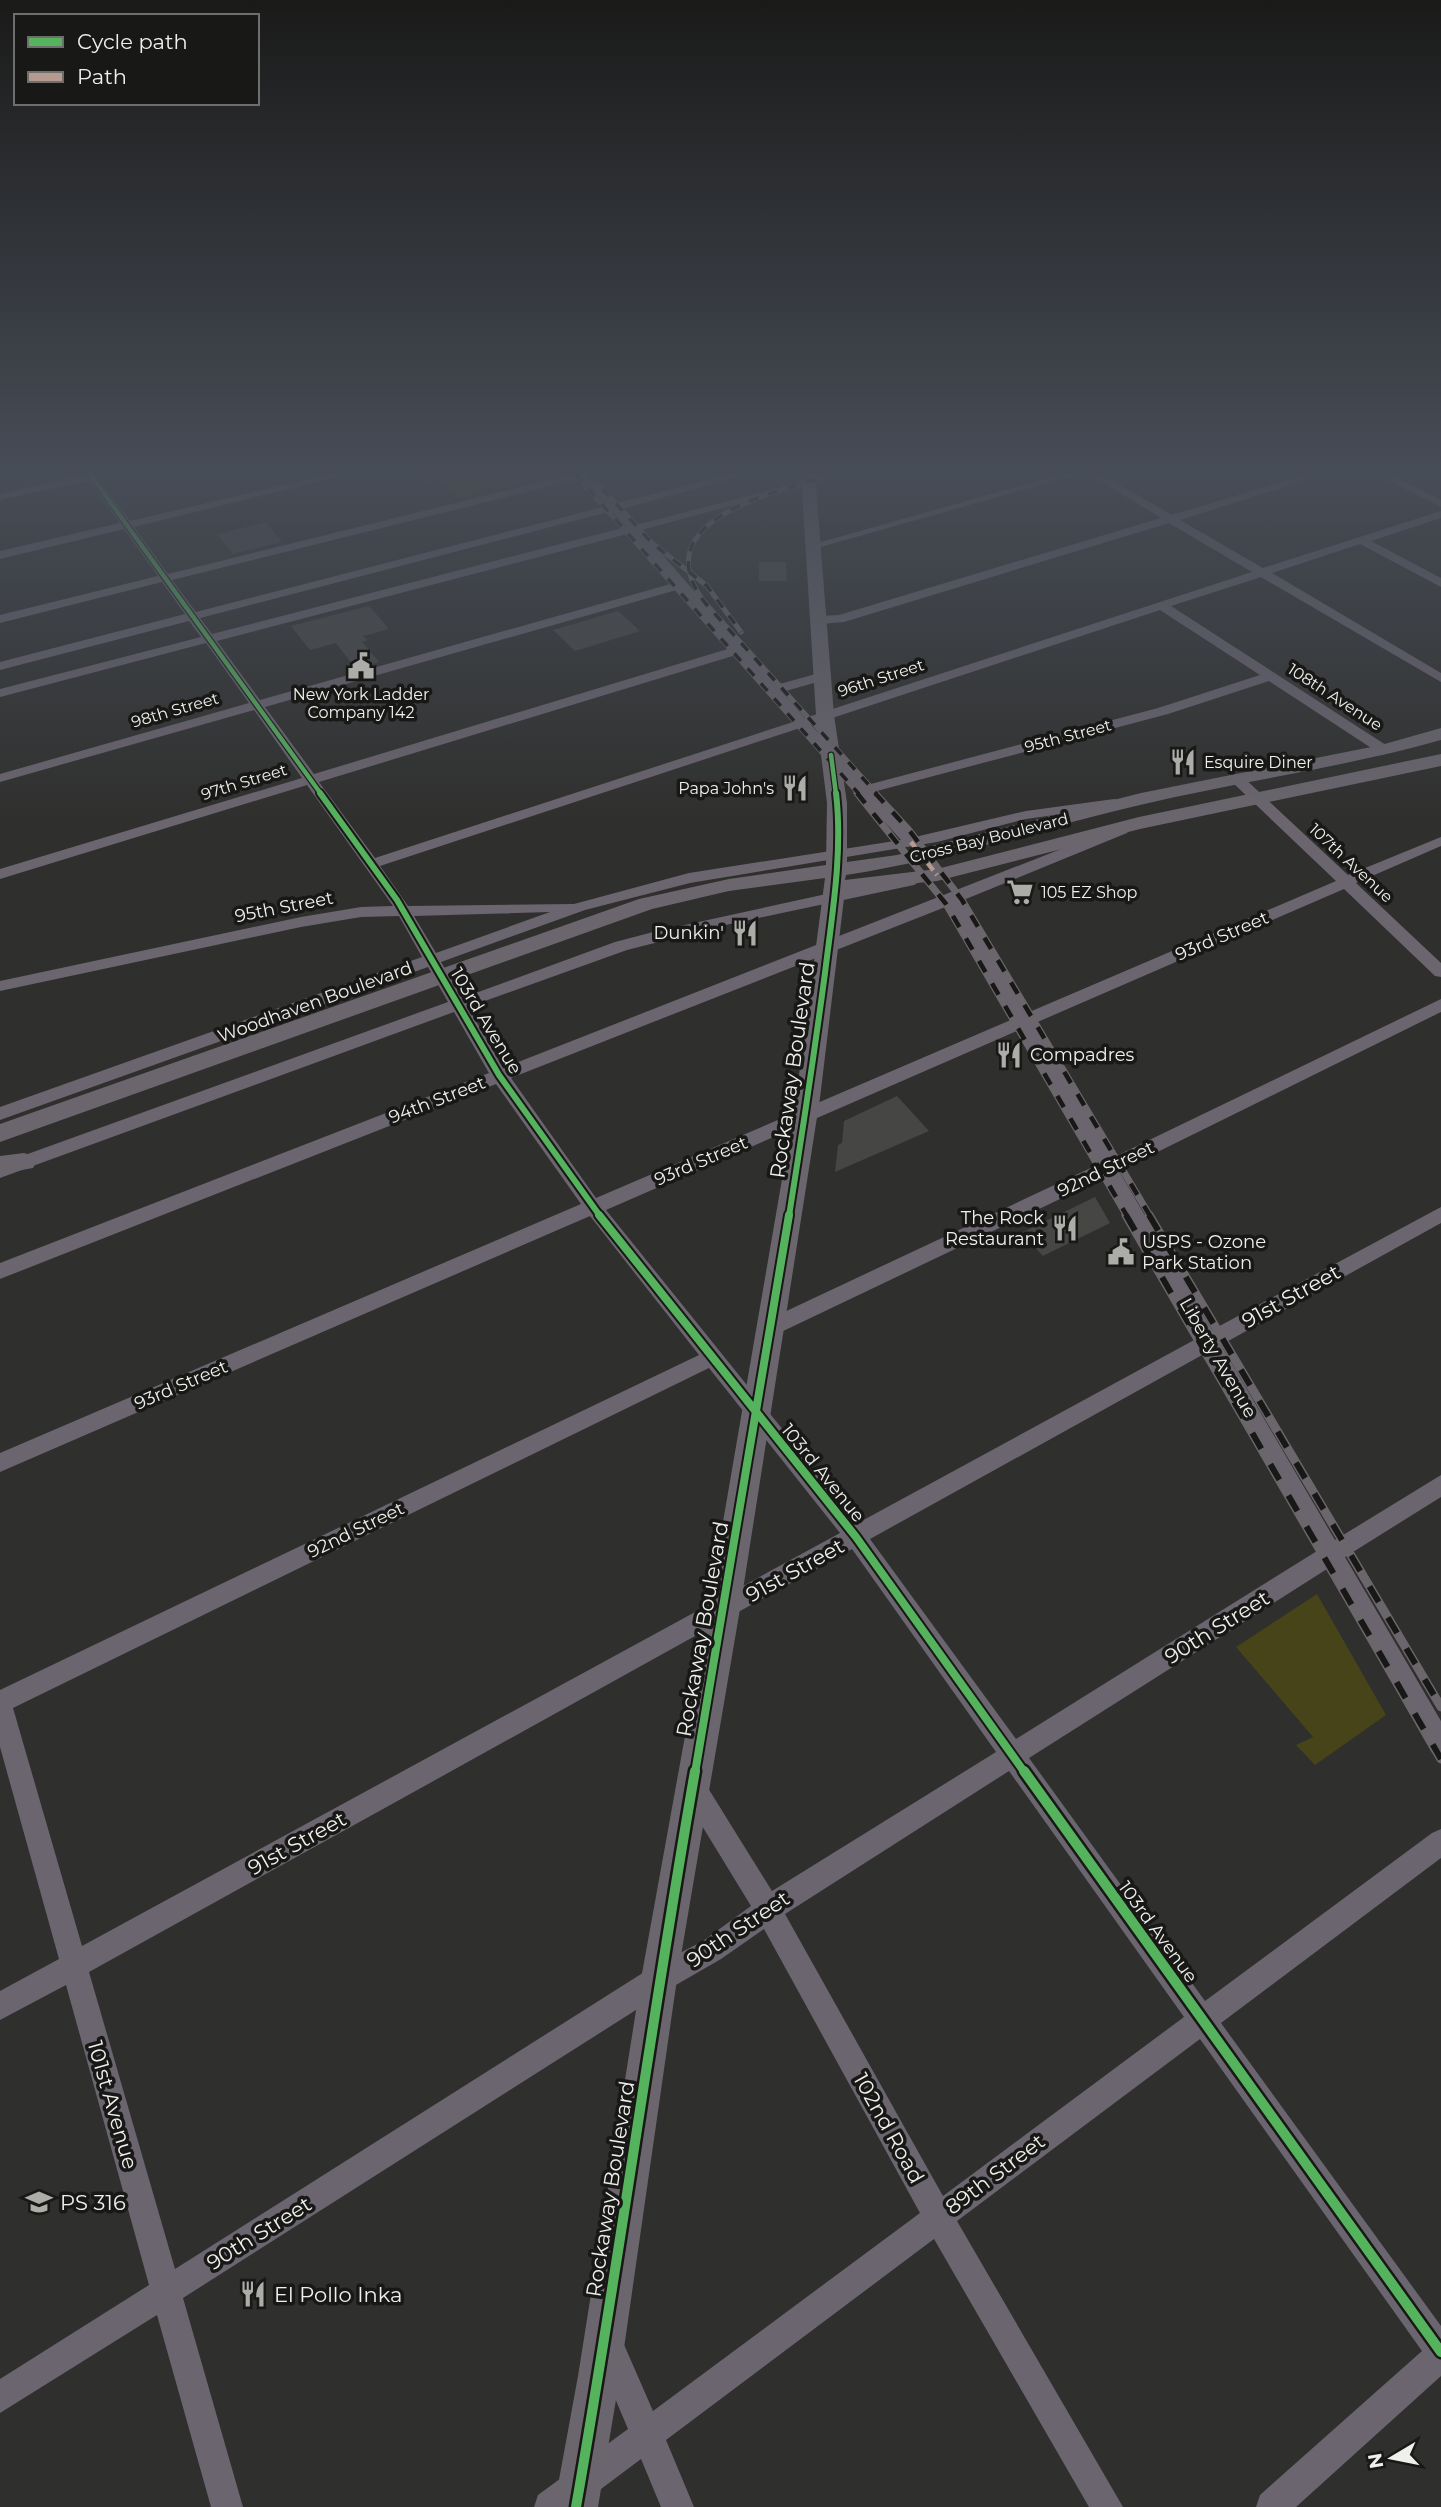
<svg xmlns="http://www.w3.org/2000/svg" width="1441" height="2507" font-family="Montserrat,sans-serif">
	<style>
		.green { fill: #464418 }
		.building { fill: #464644 }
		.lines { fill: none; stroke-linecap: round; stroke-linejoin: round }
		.minor { fill: #6b656f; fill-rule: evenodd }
		.major { fill: #6b666e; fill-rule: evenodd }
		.rail-far2-casing { stroke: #6a666b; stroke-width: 5 }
		.rail-far1-casing { stroke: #6a666b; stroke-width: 7 }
		.rail-casing { stroke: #6a666b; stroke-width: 9 }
		.rail-far2 { stroke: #181816; stroke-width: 3.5; stroke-dasharray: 10; stroke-linecap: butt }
		.rail-far1 { stroke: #181816; stroke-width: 4.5; stroke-dasharray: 13; stroke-linecap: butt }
		.rail { stroke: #181816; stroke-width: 6; stroke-dasharray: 18; stroke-linecap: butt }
		.quiet { stroke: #b69a8f; stroke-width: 4.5; stroke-dasharray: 9 4.5; stroke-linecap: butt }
		.cycleway-far3-casing { stroke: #181816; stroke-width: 7 }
		.cycleway-far2-casing { stroke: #181816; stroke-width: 10 }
		.cycleway-far1-casing { stroke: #181816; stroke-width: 12 }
		.cycleway-casing { stroke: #181816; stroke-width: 15 }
		.cycleway-far3 { stroke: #56b35d; stroke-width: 4.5 }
		.cycleway-far2 { stroke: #56b35d; stroke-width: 6 }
		.cycleway-far1 { stroke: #56b35d; stroke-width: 8 }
		.cycleway { stroke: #56b35d; stroke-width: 10 }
		.labels { text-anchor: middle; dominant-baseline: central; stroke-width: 7; stroke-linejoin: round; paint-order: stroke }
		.far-street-label { font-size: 16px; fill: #efefec; stroke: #181816 }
		.far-poi-label { font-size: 16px; fill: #efefec; stroke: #181816; text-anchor: start }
		.street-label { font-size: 18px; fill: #efefec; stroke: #181816 }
		.poi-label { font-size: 18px; fill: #efefec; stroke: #181816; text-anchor: end }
		.near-street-label { font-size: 21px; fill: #efefec; stroke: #181816 }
		.near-poi-label { font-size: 21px; fill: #efefec; stroke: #181816; text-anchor: start }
	</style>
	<rect width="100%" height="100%" fill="#2f2f2d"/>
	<path class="green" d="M416,474H557L491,491L487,488L477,490L479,493L458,498L439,480L425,483Z
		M1317,1594L1386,1715L1315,1765L1296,1745L1313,1737L1236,1647Z"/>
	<path class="building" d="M266,522L282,542L233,554L217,534Z
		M759,562H786L787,581H759Z
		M369,606L389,629L363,636L367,640L362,642L379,662L356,669L336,643L310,650L291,626Z
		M618,611L640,631L575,651L553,630Z
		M897,1096L929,1131L835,1172L838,1145L842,1143L844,1121Z
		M1095,1197L1110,1223L1043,1256L1021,1233Z"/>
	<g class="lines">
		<path class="minor" d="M85,474H106L105,477L99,479L130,521L331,474H349L134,527L168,574L573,474H592L617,503L731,474H748L622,509L636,525L832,474H849L641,530L776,685L823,672L828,673V679L782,692L805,718L1252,572L1169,523L844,622L820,624L814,620L820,616L839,615L1161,518L1089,474H1101L1172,515L1309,474H1325L1180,520L1263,568L1441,511V518L1371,541L1441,578V587L1360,544L1272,573L1441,673V682L1261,577L1171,606L1389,747V753H1379L1269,681L1168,714L873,792L915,837L1026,811L1114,799L1119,800L1121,803L1119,806L1026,819L937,842L690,883L585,910L441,962L462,998L615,942L657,931L914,875L922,880L914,885L730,924L627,950L468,1007L503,1068L1117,827H1127L1129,830L1127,833L961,901L1027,1013L1336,881L1232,782V776H1242L1348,875L1441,837V846L1356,883L1441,963V977L1435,976L1344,889L1033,1024L1112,1158L1441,999V1012L1119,1171L1212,1330L1441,1207V1223L1221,1345L1335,1540L1441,1475V1497L1345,1557L1441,1721V1756L1432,1753L1327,1569L1029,1758L1205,2001L1432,1833L1441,1829V1858L1221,2023L1441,2326V2376L1296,2507H1256L1260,2495L1422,2351L1200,2039L957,2221L1123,2507H1089L934,2239L666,2440L694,2507H661L641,2459L577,2507H534L538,2495L628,2429L595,2351L600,2340L611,2335L622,2340L653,2411L920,2213L764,1929L721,1959L669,1989L183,2298L243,2507H211L157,2315L0,2413V2379L149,2285L66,1985L0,2020V1991L59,1959L0,1747V1690L699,1355L590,1216L0,1472V1453L581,1204L496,1084L0,1279V1263L489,1073L454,1012L0,1178V1164L448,1002L428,967L0,1120V1107L422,957L399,916L361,917L301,927L0,991V981L301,917L361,907L393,906L307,785L0,879V869L302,778L254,710L0,782V774L249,703L206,643L0,697V689L201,637L189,621L0,670V662L185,614L162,582L0,623V615L158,576L124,529L0,559V551L120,523L89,481L0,500V494ZM583,478L607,506L196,612L172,580ZM612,511L626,527L212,634L200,618ZM631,533L674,583L260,700L217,641ZM680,589L731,648L314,774L265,707ZM1160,610L1260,675L1158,708L867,785L811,725ZM736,655L793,722L375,858L319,782ZM800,728L901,840L689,873L574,904L408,906L380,866ZM948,906L1013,1019L596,1198L511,1078ZM550,912L436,953L414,916ZM1019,1030L1097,1165L763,1322L760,1328L763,1334L770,1336L777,1334L1104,1178L1196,1339L858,1523L606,1210ZM1204,1354L1317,1551L1016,1739L870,1539ZM709,1368L840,1533L82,1946L13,1708ZM852,1549L996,1752L772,1891L703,1780L694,1776L685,1780L681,1789L685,1798L751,1906L703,1941L649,1969L175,2269L89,1972ZM1009,1771L1184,2017L943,2196L785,1914Z
			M1062,474H1079L817,548L807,546Z
			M1376,474H1389L1441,500V507Z"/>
		<path class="major" d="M801,474H815L834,715L847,803V862L897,855L1141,793L1381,745L1441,728V740C1342,768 1240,781 1140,805C1042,828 946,860 846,875L845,880L937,869L1139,817L1441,754V766L1140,829L937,881L845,890L820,1098L740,1609L677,1979L620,2376L598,2507H554L578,2376L641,1979L708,1609L796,1098L825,878L729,891L652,909L0,1142V1124L639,899L729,879L826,865L827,803L816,715Z
			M24,1153L33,1156L36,1162L33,1168L0,1174V1156Z"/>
		<g class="rail-far2-casing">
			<path id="rail-far2" d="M575,474L859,794
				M589,474L652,543L707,586L741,632
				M835,474C780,490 639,520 706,604L877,794"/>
		</g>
		<g class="rail-far1-casing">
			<path id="rail-far1" d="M857,793L946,904L1127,1216
				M875,793L909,830L962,900L1150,1216"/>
		</g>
		<g class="rail-casing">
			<path id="rail" d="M1126,1215L1441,1759
				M1149,1215L1441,1707"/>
		</g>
		<use href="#rail-far2" class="rail-far2"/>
		<use href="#rail-far1" class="rail-far1"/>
		<use href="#rail" class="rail"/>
		<path class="quiet" d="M911,842L937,875"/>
		<g class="cycleway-far3-casing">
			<path id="cycleway-far3" d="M90,474L321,794
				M831,755L836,794"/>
		</g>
		<g class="cycleway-far2-casing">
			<path id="cycleway-far2" d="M320,793L397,900L499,1075L600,1216
				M789,1216C802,1135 814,1055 825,973C832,915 843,852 836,793"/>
		</g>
		<g class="cycleway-far1-casing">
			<path id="cycleway-far1" d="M599,1215L856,1537L1025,1773
				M695,1773L789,1215"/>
		</g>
		<g class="cycleway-casing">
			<path id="cycleway" d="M1024,1771L1441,2352
				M576,2507C619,2262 652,2016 695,1771"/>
		</g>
		<use href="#cycleway-far3" class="cycleway-far3"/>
		<use href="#cycleway-far2" class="cycleway-far2"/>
		<use href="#cycleway-far1" class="cycleway-far1"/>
		<use href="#cycleway" class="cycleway"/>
	</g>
	<linearGradient id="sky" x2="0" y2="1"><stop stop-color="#1a1a19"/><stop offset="0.57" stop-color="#474d57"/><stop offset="1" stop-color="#474d57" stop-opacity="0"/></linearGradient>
	<rect width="1441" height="825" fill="url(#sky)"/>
	<defs>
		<g id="civic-bare" transform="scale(2.1)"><path d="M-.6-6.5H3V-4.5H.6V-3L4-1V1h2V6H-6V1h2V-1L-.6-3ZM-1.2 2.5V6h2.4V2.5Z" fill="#acaca9" stroke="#181816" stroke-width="2.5" paint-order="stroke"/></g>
		<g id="restaurant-bare" transform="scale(2.1)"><path d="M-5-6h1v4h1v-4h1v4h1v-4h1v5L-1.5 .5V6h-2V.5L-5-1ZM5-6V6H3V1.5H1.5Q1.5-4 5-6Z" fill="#acaca9" stroke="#181816" stroke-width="2.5" paint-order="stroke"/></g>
		<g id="supermarket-bare" transform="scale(2.1)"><path d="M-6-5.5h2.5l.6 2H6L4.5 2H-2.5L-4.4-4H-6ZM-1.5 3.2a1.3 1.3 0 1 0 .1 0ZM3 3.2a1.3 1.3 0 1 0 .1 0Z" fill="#acaca9" stroke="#181816" stroke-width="2.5" paint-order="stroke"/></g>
		<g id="school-bare" transform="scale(2.1)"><path d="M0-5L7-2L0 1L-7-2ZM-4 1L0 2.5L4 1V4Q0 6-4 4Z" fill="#acaca9" stroke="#181816" stroke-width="2.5" paint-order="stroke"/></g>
	</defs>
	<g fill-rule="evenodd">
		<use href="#civic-bare" x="361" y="666"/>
		<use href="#restaurant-bare" x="1183" y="762"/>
		<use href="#restaurant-bare" x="795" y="788"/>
		<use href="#supermarket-bare" x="1020" y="892"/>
		<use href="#restaurant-bare" x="745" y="933"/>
		<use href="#restaurant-bare" x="1009" y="1055"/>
		<use href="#restaurant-bare" x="1065" y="1228"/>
		<use href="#civic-bare" x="1121" y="1252"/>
		<use href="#school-bare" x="39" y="2202"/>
		<use href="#restaurant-bare" x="253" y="2294"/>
	</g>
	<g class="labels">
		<g class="far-street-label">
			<text transform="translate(881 678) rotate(-18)">96th Street</text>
			<text transform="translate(1335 697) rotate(33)">108th Avenue</text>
			<text transform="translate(175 710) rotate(-16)">98th Street</text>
			<text transform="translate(1068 736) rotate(-15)">95th Street</text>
			<text transform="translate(244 782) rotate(-17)">97th Street</text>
			<text transform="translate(989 838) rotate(-14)">Cross Bay Boulevard</text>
			<text transform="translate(1351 863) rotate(43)">107th Avenue</text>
		</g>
		<g class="far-poi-label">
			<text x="361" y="694" text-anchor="middle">New York Ladder<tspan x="361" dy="18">Company 142</tspan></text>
			<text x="1204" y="762">Esquire Diner</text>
			<text x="774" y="788" text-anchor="end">Papa John's</text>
			<text x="1041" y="892">105 EZ Shop</text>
		</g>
		<g class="street-label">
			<text transform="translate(284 907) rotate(-11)">95th Street</text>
			<text transform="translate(1222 936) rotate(-23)">93rd Street</text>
			<text transform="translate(315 1002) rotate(-20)">Woodhaven Boulevard</text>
			<text transform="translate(486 1021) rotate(59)">103rd Avenue</text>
			<text transform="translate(437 1100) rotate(-21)">94th Street</text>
			<text transform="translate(701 1161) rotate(-23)">93rd Street</text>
			<text transform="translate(1106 1169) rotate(-26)">92nd Street</text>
			<text transform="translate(1218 1358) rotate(60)">Liberty Avenue</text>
			<text transform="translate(181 1385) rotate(-23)">93rd Street</text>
			<text transform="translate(823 1473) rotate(51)">103rd Avenue</text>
			<text transform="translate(356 1530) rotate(-26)">92nd Street</text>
			<text transform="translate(1158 1932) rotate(54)">103rd Avenue</text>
		</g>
		<g class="poi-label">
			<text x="724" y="933">Dunkin'</text>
			<text x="1030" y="1055" text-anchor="start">Compadres</text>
			<text x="1044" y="1218">The Rock<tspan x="1044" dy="21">Restaurant</tspan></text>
			<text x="1142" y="1242" text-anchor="start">USPS - Ozone<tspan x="1142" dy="21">Park Station</tspan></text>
		</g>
		<g class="near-street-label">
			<text transform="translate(792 1070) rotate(-82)">Rockaway Boulevard</text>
			<text transform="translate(1291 1296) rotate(-29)">91st Street</text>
			<text transform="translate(795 1570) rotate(-29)">91st Street</text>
			<text transform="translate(1217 1627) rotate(-32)">90th Street</text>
			<text transform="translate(702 1629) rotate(-80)">Rockaway Boulevard</text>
			<text transform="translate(297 1843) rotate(-29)">91st Street</text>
			<text transform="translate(738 1929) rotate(-34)">90th Street</text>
			<text transform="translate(113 2105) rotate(74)">101st Avenue</text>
			<text transform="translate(889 2128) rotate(61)">102nd Road</text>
			<text transform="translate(995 2174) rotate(-37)">89th Street</text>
			<text transform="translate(610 2189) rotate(-81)">Rockaway Boulevard</text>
			<text transform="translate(259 2233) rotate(-32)">90th Street</text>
		</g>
		<g class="near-poi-label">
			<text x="60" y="2202">PS 316</text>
			<text x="274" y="2294">El Pollo Inka</text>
		</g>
	</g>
	<rect x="14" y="14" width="245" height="91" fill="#181816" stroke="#6e6e6c" stroke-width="2"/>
	<rect x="28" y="37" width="35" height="10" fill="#56b35d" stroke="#6e6e6c" stroke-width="2"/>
	<text x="77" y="49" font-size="21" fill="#efefec">Cycle path</text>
	<rect x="28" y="72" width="35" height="10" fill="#b69a8f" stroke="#6e6e6c" stroke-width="2"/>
	<text x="77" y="84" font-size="21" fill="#efefec">Path</text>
	<g transform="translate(1392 2458) rotate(260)" stroke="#181816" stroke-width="5" paint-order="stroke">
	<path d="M0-5L12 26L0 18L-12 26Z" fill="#efefec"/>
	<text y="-10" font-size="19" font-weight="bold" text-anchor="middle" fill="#efefec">N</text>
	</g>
</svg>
